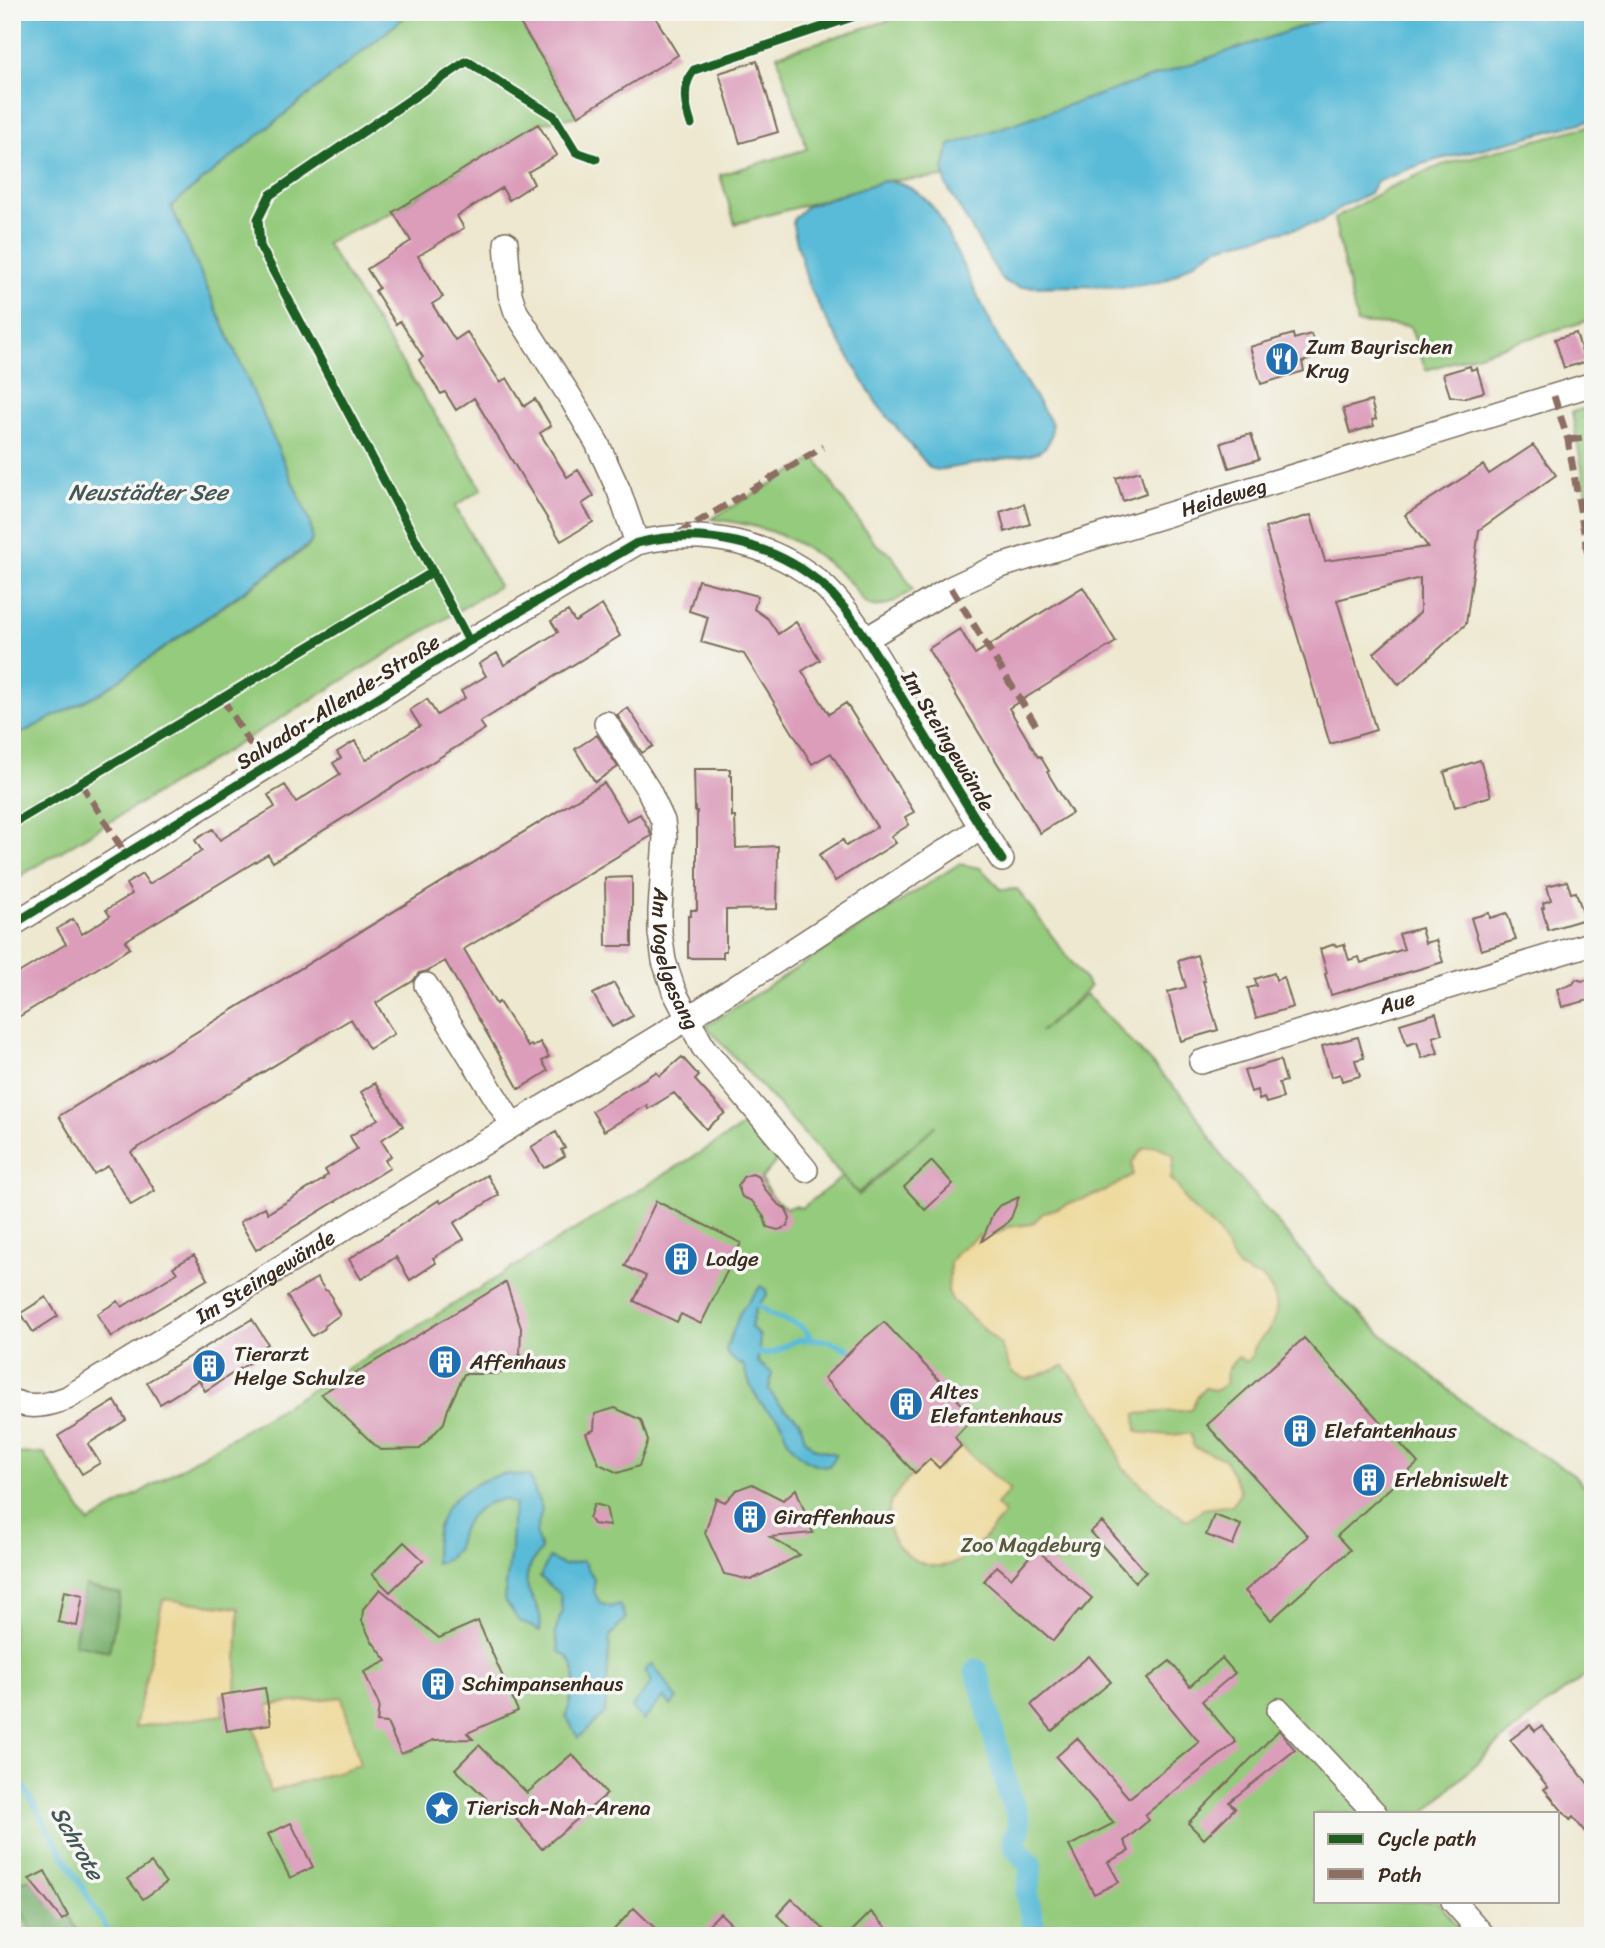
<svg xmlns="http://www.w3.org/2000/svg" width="1605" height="1948" font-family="Sriracha,sans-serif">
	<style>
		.green { fill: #95cb7d; stroke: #687a4e; stroke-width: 2 }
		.forest { fill: #78af6c; stroke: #5a6c45; stroke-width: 2 }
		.sand { fill: #eeda9e; stroke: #94825e; stroke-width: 2 }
		.water { fill: #5abbd8; stroke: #4a727b; stroke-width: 2 }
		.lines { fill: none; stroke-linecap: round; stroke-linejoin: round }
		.stream { stroke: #5abbd8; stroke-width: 6 }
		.canal { stroke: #5abbd8; stroke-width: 23 }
		.building { fill: #dc9dbb }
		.minor-casing { stroke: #7a6c5c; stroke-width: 26 }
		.minor { stroke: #fff; stroke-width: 23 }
		.quiet { stroke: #8d6e63; stroke-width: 7; stroke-dasharray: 14 7; stroke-linecap: butt }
		.cycleway-casing { stroke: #f6f6f2; stroke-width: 13 }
		.cycleway { stroke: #1b5e20; stroke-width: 9 }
		.labels { text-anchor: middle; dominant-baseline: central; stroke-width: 7; stroke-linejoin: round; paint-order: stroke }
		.poi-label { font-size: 21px; fill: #3b2a1e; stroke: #f6f6f2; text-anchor: start }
		.street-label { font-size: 21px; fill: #3b2a1e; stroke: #f6f6f2 }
		.park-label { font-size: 21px; fill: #565a3a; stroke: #f6f6f2 }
		.water-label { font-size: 23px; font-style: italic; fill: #445656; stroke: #f6f6f2 }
	</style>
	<rect width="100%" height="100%" fill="#f6f6f2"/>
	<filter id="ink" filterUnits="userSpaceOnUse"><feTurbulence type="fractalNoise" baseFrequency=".0143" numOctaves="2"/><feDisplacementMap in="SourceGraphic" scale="14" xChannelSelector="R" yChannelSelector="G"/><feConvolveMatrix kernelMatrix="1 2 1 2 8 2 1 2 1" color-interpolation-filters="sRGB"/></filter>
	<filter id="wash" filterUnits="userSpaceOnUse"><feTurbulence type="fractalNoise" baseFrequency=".00686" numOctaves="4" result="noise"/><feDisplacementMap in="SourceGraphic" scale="28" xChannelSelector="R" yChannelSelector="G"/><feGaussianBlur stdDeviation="1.57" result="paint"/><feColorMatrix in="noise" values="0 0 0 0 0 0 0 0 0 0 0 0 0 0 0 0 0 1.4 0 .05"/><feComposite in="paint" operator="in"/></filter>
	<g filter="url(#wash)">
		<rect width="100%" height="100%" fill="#eee8d0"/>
		<path class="green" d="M411,12H513L578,116L538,124L393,212L326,243L482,489L455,506L499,586L12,881V738L102,692L308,547C314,537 312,530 309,519L171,206Z
			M916,12H1345L951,145L946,158L944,177L884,181L809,204L735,224L720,175L807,149L777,55Z
			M1593,125V319L1426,370L1410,326L1357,323L1334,219L1390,187L1442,165Z
			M1593,406V530L1572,412Z
			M816,458L838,493L875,543L892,555L913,590C901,597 888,608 874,606C860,603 859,593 851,584C847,579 840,574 835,569C800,538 757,523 711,519Z
			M959,864L980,868L1002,890L1017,889L1090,987L1040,1032L1086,994L1188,1102L1224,1159L1337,1294L1385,1337L1494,1427L1572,1473L1593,1493V1670L1542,1708L1493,1748L1424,1813H1316V1901H1437L1467,1936H22L12,1917V1454L44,1453L89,1523L423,1323L750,1122L780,1157L761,1179L772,1197L786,1208L795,1206L802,1208L842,1177L859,1195L936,1125L858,1193L706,1026Z"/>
		<path class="forest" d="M85,1586L121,1594L109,1651L74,1644Z
			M29,1879L48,1903L64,1907L80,1936H35L12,1894V1886Z"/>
		<path class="sand" d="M1156,1146L1174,1155L1171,1179L1178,1187L1188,1204L1219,1233L1238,1268L1255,1276H1261C1277,1293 1283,1312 1267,1332C1261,1340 1253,1345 1252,1356L1246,1362L1238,1357C1231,1365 1224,1371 1227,1382L1216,1391L1205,1388L1197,1397L1191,1410L1136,1414L1137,1432L1170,1435L1190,1433L1194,1447L1225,1459L1241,1492L1232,1505L1203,1509L1187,1521L1162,1503L1123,1468L1102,1415L1064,1366L1029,1379L1022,1378L1011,1372L1001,1345L952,1300L948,1291L950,1263L957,1252L966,1245L979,1236L996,1234L1008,1227L1032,1224L1043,1213L1105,1191L1133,1175L1132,1162L1144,1148Z
			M961,1446L1010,1490L996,1505L1005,1514C991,1529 973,1555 955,1563C924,1576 884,1547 888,1514C890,1492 915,1473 930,1459L939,1468Z
			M163,1599L239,1608L236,1693L221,1695L224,1715L135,1727Z
			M342,1697L360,1765L270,1792L254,1727L271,1724L268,1705Z"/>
		<path class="water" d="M12,12H411L171,206L309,519L312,535L311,543L102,692L12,738Z
			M1345,12H1593V120L1422,164L1376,182L1370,193L1341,207L1321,222L1218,247L1170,278L1160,282L1128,287L1078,286L1019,287L1007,283L1000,277L946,185L944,170L950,145Z
			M884,181C908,181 925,196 938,214L999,340L1051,422C1054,438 1048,450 1032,454L938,470L930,468L877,404L823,314L808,284L794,231L793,223L795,217L807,206Z
			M761,1286L766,1290L767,1295L756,1307L751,1327L760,1336L758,1362L772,1373L769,1390L778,1403L800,1421L805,1439L814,1448L836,1454L829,1466C810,1466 796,1455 786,1437C784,1432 784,1426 781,1422C778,1416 769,1413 765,1408C753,1395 748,1380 743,1364L740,1365L729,1356L726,1349L741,1311Z
			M507,1474L529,1476L542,1509L536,1534L541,1550C506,1593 547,1597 540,1631L519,1621L504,1599L511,1550L512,1521L515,1504L503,1499L489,1503L471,1515L462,1529L457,1548L447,1560L435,1563C435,1548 435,1533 441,1519C449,1495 483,1477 507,1474Z
			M549,1558L563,1565L583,1561L594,1578V1592L600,1603L611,1607L619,1604L626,1619L610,1636L605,1713L578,1738L566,1716C572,1697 584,1661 559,1652L555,1632L562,1611L560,1594L540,1577Z
			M652,1663L677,1698L671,1706L664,1697L643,1721L632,1707L652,1682L645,1671Z"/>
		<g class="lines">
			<path class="stream" d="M758,1305C763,1308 768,1313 773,1315C789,1324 803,1320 811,1340
				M759,1353C775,1355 778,1350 791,1343C809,1335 836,1341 851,1351
				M12,1767L111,1936"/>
			<path class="canal" d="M976,1670L982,1688L1009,1794L1018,1816L1019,1832L1013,1839L1015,1847L1032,1866L1027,1894L1035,1936"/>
		</g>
		<g id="blocks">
			<path class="building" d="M513,12H652L678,55L578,116Z
				M757,61L778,132L740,143L719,73Z
				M538,124L557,155L528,172L534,184L509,200L502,188L457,216L464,228L418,256L443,297L432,304L455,340L467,332L500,382L507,378L524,406L535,399L551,426L540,433L567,477L578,470L594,496L582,504L593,522L561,541L474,398L456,410L445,392L441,394L419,360L423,357L400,321L396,324L375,291L379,288L367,269L411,241L393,212Z
				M1576,333L1585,362L1564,368L1555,339Z
				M1293,334L1294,339L1311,334L1319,357L1302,362L1304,371L1261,384L1250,347Z
				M1470,366L1471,370L1477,368L1484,392L1463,398L1450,396L1443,374Z
				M1371,401L1376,419L1372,420L1374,426L1350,433L1343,409Z
				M1251,434L1259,459L1229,468L1221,443Z
				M1533,445L1556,475L1479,530L1466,624L1399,685L1374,653L1420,613V578L1337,600L1376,730L1330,744L1265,528L1311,515L1325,561L1428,547L1405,515L1483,465L1489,474Z
				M1140,471L1146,493L1123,501L1116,478Z
				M1024,504L1030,524L1005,532L1000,512Z
				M698,580L758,596L754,609L768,619L778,634L796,622L820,660L802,671L829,714L846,703L914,812L905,817L909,825L891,836L896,843L835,881L819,855L843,840L846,846L877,827L831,753L812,764L744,654L701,642L708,617L689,611Z
				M1083,587L1116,642L1009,708L1038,757L1040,756L1049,771L1047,772L1072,813L1040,833L928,649L960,629L975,654Z
				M602,605L620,636L480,722L485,729L273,862L268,854L125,941L130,948L12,1021V977L66,944L57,929L73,919L82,934L110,916L106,910L132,894L126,884L142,874L149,884L202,851L195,840L204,834L213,829L220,840L275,807L268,795L285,785L296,802L340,774L333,763L341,758L337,752L355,741L366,760L420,726L410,710L418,705L427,699L437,715L465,698L461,691L486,676L479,664L497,653L504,665L558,632L551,621L568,611L575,622Z
				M628,708L653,746L642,753L617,715Z
				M597,735L618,767L595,782L575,749Z
				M1480,760L1491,796L1455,807L1444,772Z
				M694,769H730V776H732V817H735L736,848L778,846L777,909L726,910V951H723V958H688V916H691V910H697V811H695Z
				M604,783L627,821L640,814L650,831L651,836L464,949L496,1004L499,1002L528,1047L531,1045L533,1047L540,1042L549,1057L542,1061L548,1071L519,1089L445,961L428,971L419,973L413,981L376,1003L394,1034L369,1049L351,1019L131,1152L155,1191L131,1205L108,1166L94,1174L59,1116Z
				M632,877V946H606L605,878Z
				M1567,881L1571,893L1576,892L1585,919L1548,930L1542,908H1544L1543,903L1551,900L1547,886Z
				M1489,913L1490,918L1507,913L1516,940L1481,950L1471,918Z
				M1421,928L1425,943L1436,940L1443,962L1331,995L1325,974L1327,973L1320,949L1335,944L1336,946L1344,944L1349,960L1359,957L1361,963L1404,949L1399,934Z
				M1197,955L1205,981H1203L1218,1030L1181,1041L1168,992L1186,987L1178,961Z
				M1274,973L1276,980L1284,977L1293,1007L1256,1018L1248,988L1257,986L1255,979Z
				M1593,978V999L1562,1007L1557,989L1573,984L1576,979L1582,981Z
				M614,983L633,1016L612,1027L593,994Z
				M1436,1013L1442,1034L1433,1037L1438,1053L1422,1058L1417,1042L1407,1045L1400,1024Z
				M1358,1037L1364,1058L1355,1060L1360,1076L1342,1081L1340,1074L1331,1077L1322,1046Z
				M682,1057L699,1076L695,1080L725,1113L706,1129L674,1093L648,1109L647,1105L604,1131L592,1111L656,1072L660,1076Z
				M1280,1060L1286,1081L1279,1083L1283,1098L1266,1103L1264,1098L1259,1100L1257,1090L1251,1092L1244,1071Z
				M375,1083L403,1126L381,1140L391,1156L385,1160L390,1168L256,1250L240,1222L265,1207L268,1213L324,1179L323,1178L328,1175L325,1170L357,1149L350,1136L378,1119L361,1092Z
				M556,1132L565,1148L561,1150L565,1156L544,1168L531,1147Z
				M932,1161L953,1184L925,1210L904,1187Z
				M752,1174L759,1177L764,1188L777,1203L786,1209L790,1219L787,1227L778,1230L767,1227L764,1217L752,1201L742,1197L738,1186L743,1177Z
				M487,1175L499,1195L454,1223L464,1239L433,1258L436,1263L410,1280L396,1257L361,1279L349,1259L439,1200L441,1203Z
				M1019,1197L1011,1218L1005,1225L982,1241L993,1213L999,1206Z
				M656,1201L741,1243L701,1324L681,1314L677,1322L634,1301L646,1276L625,1266Z
				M194,1255L208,1279L111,1337L97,1314L118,1301L122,1307L177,1273L173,1267Z
				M317,1278L325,1290L328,1291L333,1298L332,1301L340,1315L325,1325L324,1329L312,1336L287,1296Z
				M506,1282L521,1328L520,1354L511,1369L497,1374H464L448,1409L444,1423L420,1449L380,1450L321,1394Z
				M46,1297L58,1316L33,1332L21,1313Z
				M252,1319L268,1344L257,1351L260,1356L205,1391L199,1380L160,1404L147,1382Z
				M884,1322L974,1417L955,1437L961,1446L939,1468L930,1459L915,1473L824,1378L862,1340Z
				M1304,1338L1418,1463L1337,1536L1350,1550L1271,1620L1245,1591L1308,1536L1207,1425Z
				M115,1401L126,1420L88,1444L100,1463L82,1474L58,1436Z
				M615,1408L641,1420L648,1441L639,1466L618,1473L599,1464L586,1433L594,1430L595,1414Z
				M752,1484L783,1500L796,1489L813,1533L770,1537L800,1555L751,1580L724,1574L705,1533L716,1498L725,1502L736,1490Z
				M594,1504L606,1507L610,1526L593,1524L589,1518Z
				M1214,1515L1241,1525L1233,1545L1206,1535Z
				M1102,1522L1146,1572L1135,1582L1090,1532Z
				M404,1542L423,1560L390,1592L372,1574Z
				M1036,1549L1092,1598L1081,1611L1079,1610L1053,1641L984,1581L997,1566L1011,1578Z
				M380,1589L439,1638L478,1621L518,1711L467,1733L473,1739L434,1740L401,1754L387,1723L377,1722L379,1705L364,1672L387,1661L371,1640L362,1621L363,1609Z
				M64,1591L83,1595L77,1626L58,1622Z
				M1089,1656L1111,1682L1052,1731L1031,1705Z
				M1222,1658L1235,1673L1202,1701L1236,1742L1145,1815L1149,1820L1124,1841L1129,1851L1108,1862L1119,1882L1094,1894L1069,1846L1114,1823L1056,1757L1077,1738L1129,1798L1199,1742L1147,1679L1170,1661L1190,1686Z
				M265,1688L271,1724L227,1731L221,1695Z
				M1530,1725L1535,1731L1542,1726L1593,1790V1842L1573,1817L1570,1820L1544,1789L1548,1787L1510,1740Z
				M1279,1730L1295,1750L1229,1802L1235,1808L1204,1839L1188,1823Z
				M479,1745L527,1793L572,1754L607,1794L542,1849L505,1806L498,1814L484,1800L486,1798L455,1769Z
				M291,1823L313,1867L290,1878L268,1834Z
				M151,1863L166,1883L143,1899L128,1879Z
				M45,1871L68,1916L62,1920L29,1879Z
				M792,1899L831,1936H799L777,1915Z
				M634,1908L663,1936H608Z
				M871,1912L895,1936H847Z
				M720,1913L744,1936H697Z"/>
		</g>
	</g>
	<g filter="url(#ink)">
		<use href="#blocks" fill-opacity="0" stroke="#7a6c5c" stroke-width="2"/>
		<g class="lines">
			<g class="minor-casing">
				<g id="minor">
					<path d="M506,243L510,294L516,312L572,400L597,443L619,491L637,543"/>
					<path id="s1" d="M866,639L951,588L994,568L1593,384"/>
					<path id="s2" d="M606,723L649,791L663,821L665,837L660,910V933L664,961L674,991L703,1047L806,1170"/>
					<path d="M12,925L469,641L637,543C701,527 776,542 826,588C859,620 885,671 910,711C940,761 970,811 1002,860"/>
					<path d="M426,985L512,1124"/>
					<path id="s3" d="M1201,1062L1593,943"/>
					<path id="s4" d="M12,1401C31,1409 48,1405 67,1398L687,1019L981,828"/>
					<path d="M1279,1710L1375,1813"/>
					<path d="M1453,1901L1484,1936"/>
				</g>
			</g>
			<use href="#minor" class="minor"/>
			<path class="quiet" d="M1554,396L1568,440L1593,584
				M1568,440L1593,437
				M678,534L823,447
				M951,588L1039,730
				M222,698L265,768
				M81,783L126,855"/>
			<g class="cycleway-casing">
				<path id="cycleway" d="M691,124C685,106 681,86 694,70L867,12
					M469,641L260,246L258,219L270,195L467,61L499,82L554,116L576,152L596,159
					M12,824L433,572
					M12,925L469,641L637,543C701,527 776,542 826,588C859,620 885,671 910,711C940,761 970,811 1002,860"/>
			</g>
			<use href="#cycleway" class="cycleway"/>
		</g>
	</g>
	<defs>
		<g id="restaurant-disc" transform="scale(1.75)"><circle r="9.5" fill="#1f6fb2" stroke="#f6f6f2"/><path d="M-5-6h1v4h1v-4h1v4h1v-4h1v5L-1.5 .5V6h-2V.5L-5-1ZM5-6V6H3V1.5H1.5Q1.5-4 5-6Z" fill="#fff"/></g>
		<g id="building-disc" transform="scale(1.75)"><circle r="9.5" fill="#1f6fb2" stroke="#f6f6f2"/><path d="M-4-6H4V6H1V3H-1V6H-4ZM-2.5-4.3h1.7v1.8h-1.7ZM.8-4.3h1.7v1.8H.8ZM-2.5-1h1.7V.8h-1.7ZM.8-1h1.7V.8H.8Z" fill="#fff"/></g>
		<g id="sight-disc" transform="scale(1.75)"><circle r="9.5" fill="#1f6fb2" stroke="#f6f6f2"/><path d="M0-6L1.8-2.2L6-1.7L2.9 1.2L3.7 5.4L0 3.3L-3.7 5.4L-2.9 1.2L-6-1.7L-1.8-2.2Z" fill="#fff"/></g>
	</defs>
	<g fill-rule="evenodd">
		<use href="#restaurant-disc" x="1282" y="359"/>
		<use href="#building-disc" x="681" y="1259"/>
		<use href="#building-disc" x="445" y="1362"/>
		<use href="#building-disc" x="209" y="1366"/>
		<use href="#building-disc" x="906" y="1404"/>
		<use href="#building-disc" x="1300" y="1431"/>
		<use href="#building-disc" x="1369" y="1480"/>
		<use href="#building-disc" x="750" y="1517"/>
		<use href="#building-disc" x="438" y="1684"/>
		<use href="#sight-disc" x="442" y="1808"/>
	</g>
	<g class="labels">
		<g class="poi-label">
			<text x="1306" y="347">Zum Bayrischen<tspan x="1306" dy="24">Krug</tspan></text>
			<text x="706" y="1259">Lodge</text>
			<text x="234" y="1354">Tierarzt<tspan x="234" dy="24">Helge Schulze</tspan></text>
			<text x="470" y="1362">Affenhaus</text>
			<text x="930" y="1392">Altes<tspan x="930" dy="24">Elefantenhaus</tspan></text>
			<text x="1324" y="1431">Elefantenhaus</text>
			<text x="1394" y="1480">Erlebniswelt</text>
			<text x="774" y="1517">Giraffenhaus</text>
			<text x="462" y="1684">Schimpansenhaus</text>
			<text x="466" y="1808">Tierisch-Nah-Arena</text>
		</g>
		<g class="street-label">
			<text stroke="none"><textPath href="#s1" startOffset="387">Heideweg</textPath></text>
			<text transform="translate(338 702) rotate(-32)">Salvador-Allende-Straße</text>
			<text transform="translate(948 741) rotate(59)">Im Steingewände</text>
			<text stroke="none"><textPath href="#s2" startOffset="254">Am Vogelgesang</textPath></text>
			<text stroke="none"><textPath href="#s3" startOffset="205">Aue</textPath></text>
			<text stroke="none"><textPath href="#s4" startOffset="289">Im Steingewände</textPath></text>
		</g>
		<g class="park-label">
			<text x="1031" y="1545">Zoo Magdeburg</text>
		</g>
		<g class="water-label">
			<text x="148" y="492">Neustädter See</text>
			<text transform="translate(77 1843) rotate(60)">Schrote</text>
		</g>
	</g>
	<rect width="1605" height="1948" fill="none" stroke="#f6f6f2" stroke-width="42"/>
	<rect x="1314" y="1812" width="245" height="91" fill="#f6f6f2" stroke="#aba49d" stroke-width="2"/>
	<rect x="1328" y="1834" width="35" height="10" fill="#1b5e20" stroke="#aba49d" stroke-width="2"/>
	<text x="1378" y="1846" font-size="21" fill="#3b2a1e">Cycle path</text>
	<rect x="1328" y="1869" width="35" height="10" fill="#8d6e63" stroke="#aba49d" stroke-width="2"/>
	<text x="1378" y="1882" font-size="21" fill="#3b2a1e">Path</text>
</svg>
